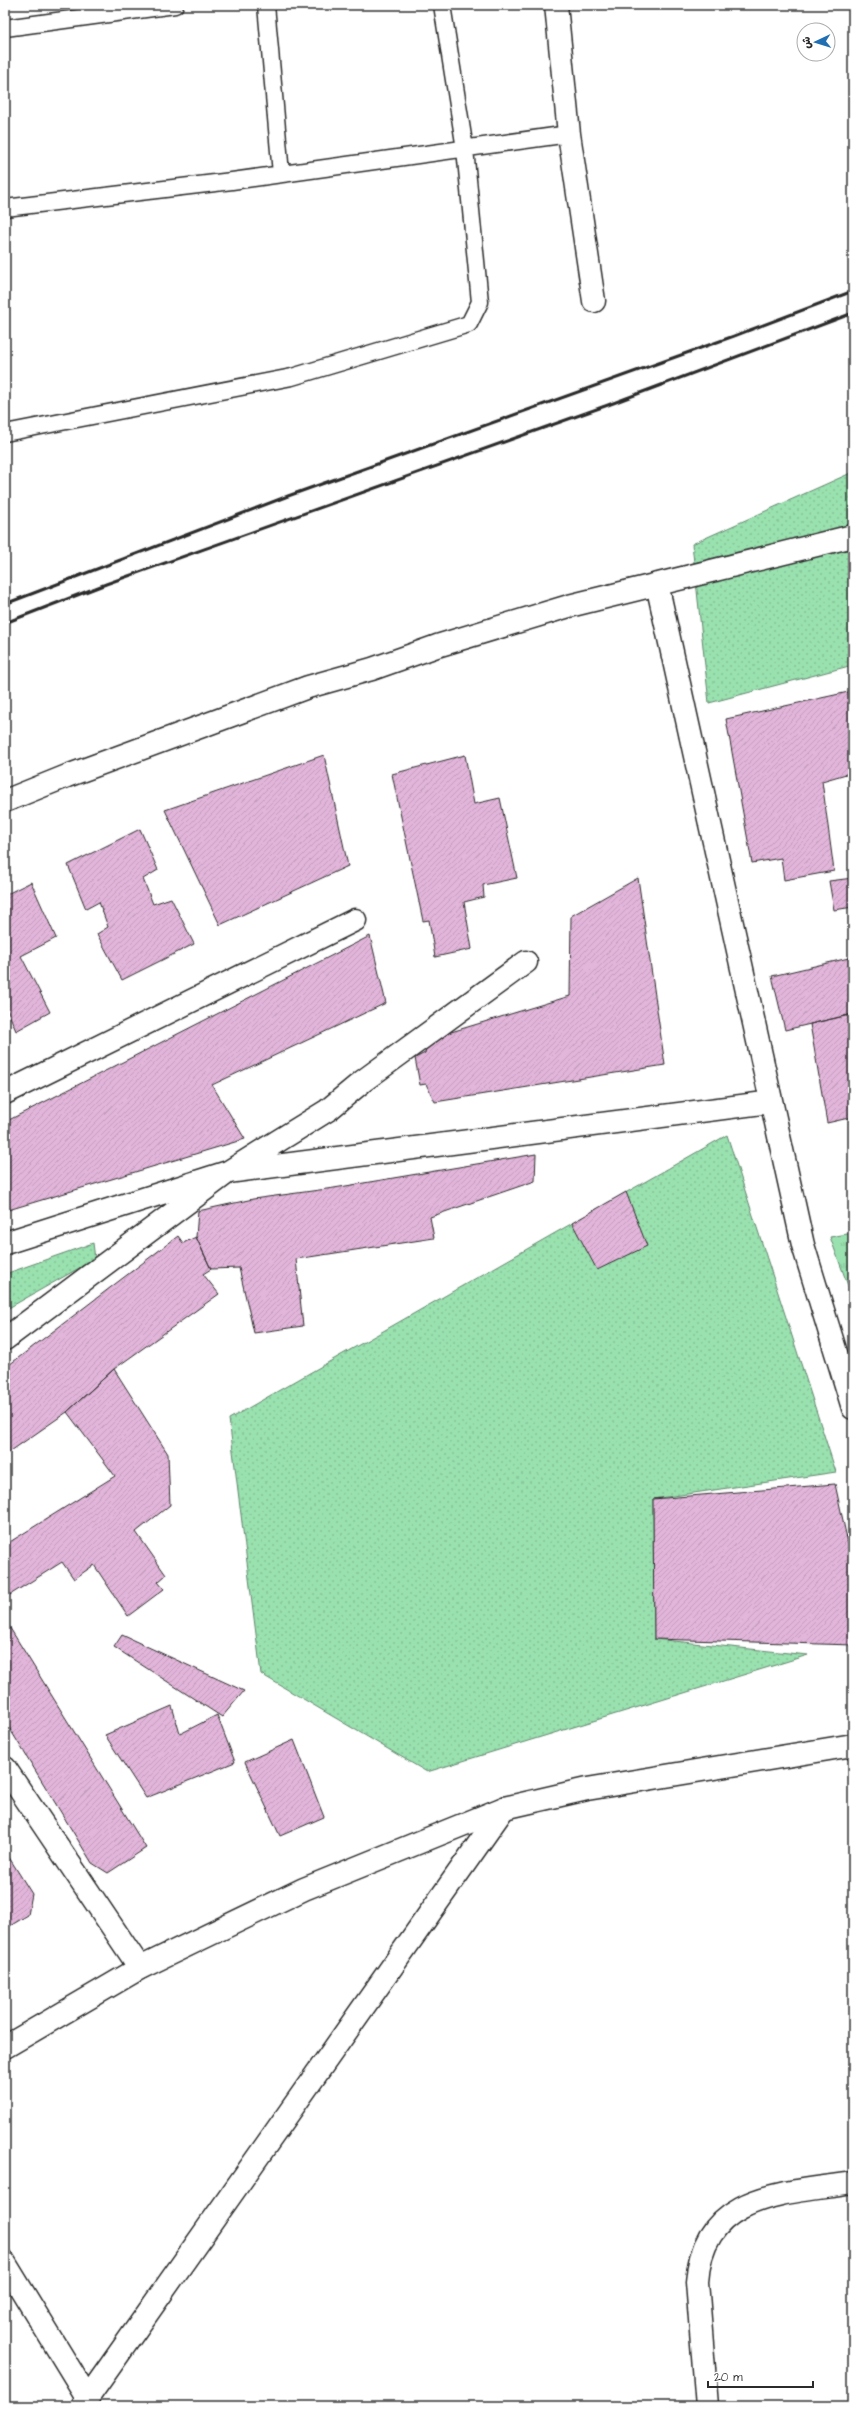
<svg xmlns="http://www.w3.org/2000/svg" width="858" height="2411" font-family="'Architects Daughter','Playpen Sans Arabic',sans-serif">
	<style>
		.grass { fill: url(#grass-dots); stroke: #62866d }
		.park { fill: url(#park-tufts); stroke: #62866d }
		.building { fill: url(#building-hatch); stroke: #2b2b2b }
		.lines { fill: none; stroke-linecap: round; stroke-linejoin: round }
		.lane-casing { stroke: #2b2b2b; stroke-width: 19 }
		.street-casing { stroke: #2b2b2b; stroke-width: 25 }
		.secondary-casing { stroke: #2b2b2b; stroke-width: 25 }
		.lane { stroke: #fff; stroke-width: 16 }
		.street { stroke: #fff; stroke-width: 22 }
		.secondary { stroke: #fff; stroke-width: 22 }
		.rail { stroke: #2b2b2b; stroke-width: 3 }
	</style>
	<defs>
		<pattern id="grass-dots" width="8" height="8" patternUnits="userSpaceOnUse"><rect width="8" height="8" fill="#99e1af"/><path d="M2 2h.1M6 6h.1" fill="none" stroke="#84c197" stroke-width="1.8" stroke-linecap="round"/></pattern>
		<pattern id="park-tufts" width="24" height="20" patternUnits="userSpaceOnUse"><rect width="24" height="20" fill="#99e1af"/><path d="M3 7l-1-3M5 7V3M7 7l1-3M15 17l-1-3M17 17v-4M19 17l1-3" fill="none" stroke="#84c197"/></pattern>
		<pattern id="building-hatch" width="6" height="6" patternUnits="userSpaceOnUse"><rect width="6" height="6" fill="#e2b5da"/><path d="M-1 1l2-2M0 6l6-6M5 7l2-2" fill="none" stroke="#c29cbb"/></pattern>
	</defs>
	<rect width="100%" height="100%" fill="#fff"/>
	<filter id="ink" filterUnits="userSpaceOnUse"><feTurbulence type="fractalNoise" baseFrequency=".025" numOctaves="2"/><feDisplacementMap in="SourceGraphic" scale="8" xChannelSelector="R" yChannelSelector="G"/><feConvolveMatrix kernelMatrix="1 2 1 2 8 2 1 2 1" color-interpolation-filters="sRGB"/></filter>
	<g filter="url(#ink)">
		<path class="grass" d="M853,472V665L709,703L692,544Z
			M727,1135L836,1472L653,1499L654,1639L808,1655L427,1772L261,1674L229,1419Z
			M93,1243L95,1259L5,1310V1274Z"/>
		<path class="park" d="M853,1233V1299L830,1237Z"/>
		<path class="building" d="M853,691V772L822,781L834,871L784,880L781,858L752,863L726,719Z
			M324,755L348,866L220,925L165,810Z
			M465,755L474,804L500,798L517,878L483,885L484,897L464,902L472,949L435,957L429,920L423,921L392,774Z
			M140,829L158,870L143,879L153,904L171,898L194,944L122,980L97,934L108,927L99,902L86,909L68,865Z
			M638,878L665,1065L435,1102L426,1084L420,1085L415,1058L425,1053L428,1039L570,996L571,916Z
			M853,878V907L834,910L829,881Z
			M31,882L56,938L21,956L50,1012L16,1031L5,1004V895Z
			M370,936L386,1003L212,1085L245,1139L5,1211V1122Z
			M853,957V1014L785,1030L772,976Z
			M853,1014V1117L827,1123L810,1024Z
			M536,1154L535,1181L430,1217L434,1238L296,1259L303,1326L254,1333L239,1268L211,1269L196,1237L198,1211L253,1199L334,1188Z
			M626,1192L647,1246L597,1270L572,1223Z
			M178,1236L183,1243L196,1237L211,1269L203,1274L219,1294L114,1369L67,1412L5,1455V1368Z
			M114,1369L168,1454L170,1505L136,1532L166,1575L158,1582L164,1589L128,1616L94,1565L74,1579L62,1562L5,1598V1545L115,1476L67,1412Z
			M835,1484L853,1566V1645L654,1639L653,1499Z
			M5,1620L146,1848L108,1873L92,1863L5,1721Z
			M122,1635L244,1691L222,1717L114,1647Z
			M172,1706L180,1734L217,1715L235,1762L146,1798L105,1735Z
			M294,1740L324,1817L280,1836L245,1762Z
			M5,1851L32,1894L28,1915L5,1929Z"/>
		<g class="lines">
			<g class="lane-casing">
				<path id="lane" d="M266,5L281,174
					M5,28L175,5
					M5,208L232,181L569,134
					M5,433L292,377L469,324L480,302L465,149L442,5"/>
			</g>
			<g class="street-casing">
				<path id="street" d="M556,5L569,134L594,301
					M657,584L803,1245L853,1408
					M5,801L67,776L308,687L372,669L437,646L569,606L853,536
					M5,1093L355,920
					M5,1243L228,1172L771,1102
					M5,1339L228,1172L328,1110L363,1081L526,962
					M5,1768L140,1968
					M5,2263L87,2397
					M82,2406L504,1808
					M707,2406L697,2282C703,2192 784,2194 853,2183"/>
			</g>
			<g class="secondary-casing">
				<path id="secondary" d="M5,2047L140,1968L304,1889L504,1808L587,1789L853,1745"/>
			</g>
			<use href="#lane" class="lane"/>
			<use href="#street" class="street"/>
			<use href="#secondary" class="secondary"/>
			<path class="rail" d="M5,604L288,496L734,336L853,291
				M5,623L106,584L608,405L853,313"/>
		</g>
	</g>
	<rect width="858" height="2411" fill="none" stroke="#fff" stroke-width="20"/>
	<rect x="10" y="10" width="838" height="2391" fill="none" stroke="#2b2b2b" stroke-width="1.5" filter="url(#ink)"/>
	<g transform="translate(816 42) rotate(266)"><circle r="19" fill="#ffffff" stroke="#aaaaaa"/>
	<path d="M0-3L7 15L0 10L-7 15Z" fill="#1f6fb2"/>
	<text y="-6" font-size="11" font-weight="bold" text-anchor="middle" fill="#2b2b2b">ش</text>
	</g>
	<path d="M708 2381v6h105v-6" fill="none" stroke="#2b2b2b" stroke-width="2"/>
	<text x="714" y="2381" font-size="12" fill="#2b2b2b" stroke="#ffffff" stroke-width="3" paint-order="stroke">20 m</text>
</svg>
